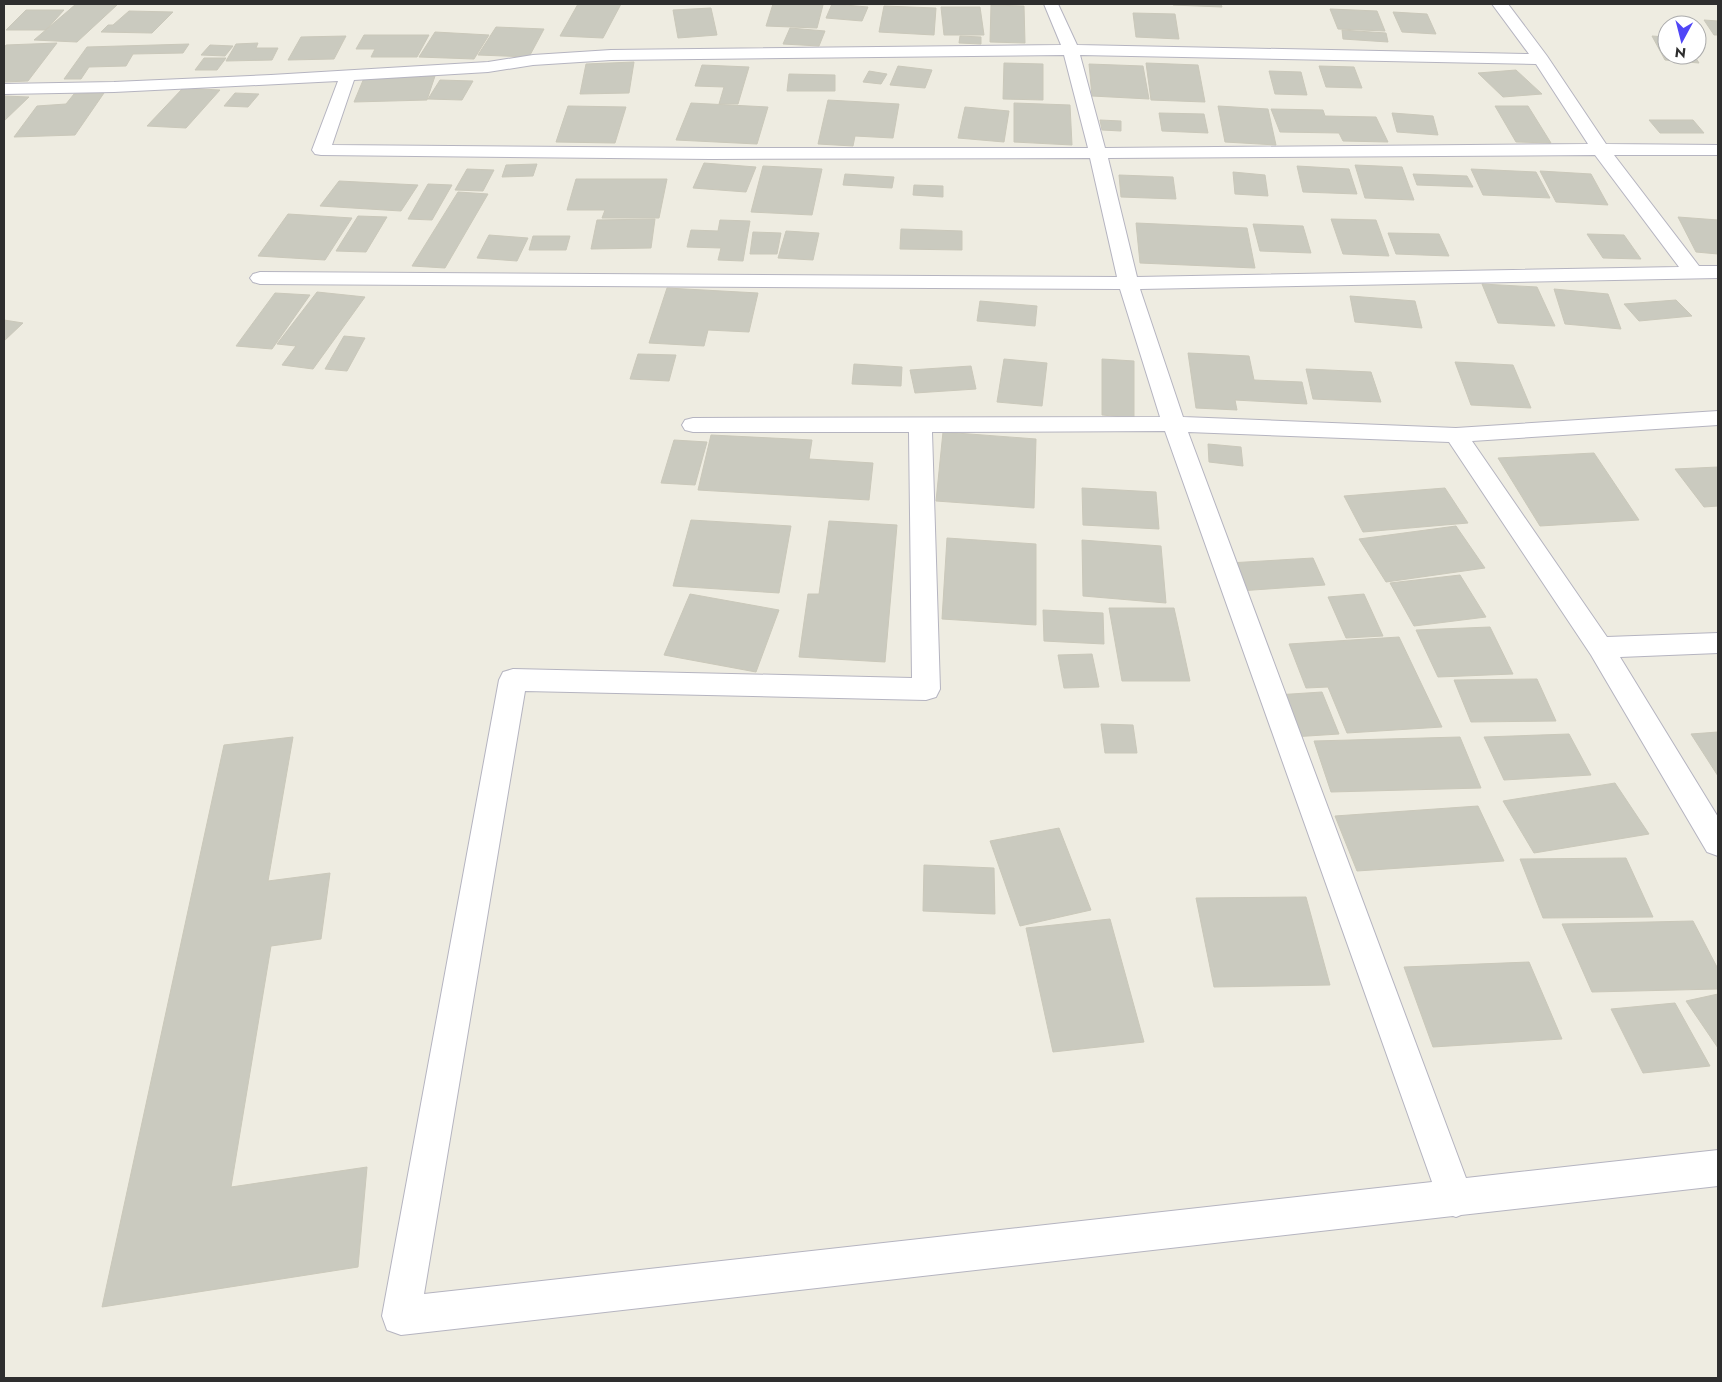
<svg xmlns="http://www.w3.org/2000/svg" width="1722" height="1382" font-family="Jost,sans-serif">
	<style>
		.building { fill: #cacabf; stroke: #cac8ba }
		.lines { fill: none; stroke-linecap: round; stroke-linejoin: round }
		.street-casing { stroke: #b5b4c0; stroke-width: 2 }
		.street { fill: #fff; fill-rule: evenodd }
	</style>
	<rect width="100%" height="100%" fill="#eeece1"/>
	<path class="building" d="M76,4L117,5L77,42L34,40Z
		M578,4H621L603,38L560,36Z
		M773,4L823,5L817,28L766,26Z
		M832,4H833L868,7L862,21L826,18Z
		M1173,4H1221L1222,7L1173,5Z
		M991,5L1024,6L1025,43L990,42Z
		M884,6L936,8L934,35L879,32Z
		M941,7H980L984,35H944Z
		M711,8L717,35L678,38L673,10Z
		M1330,9L1377,11L1385,31L1338,29Z
		M26,10H64L46,30H6Z
		M129,11L173,12L152,33L101,32L108,25H113Z
		M1393,12L1427,14L1436,34L1402,32Z
		M1133,13L1175,14L1179,39L1136,37Z
		M1704,20L1718,21V35H1714Z
		M496,27L544,29L529,57L478,55Z
		M790,28L825,31L819,46L783,44Z
		M1342,30L1386,33L1388,42L1343,39Z
		M435,32L489,35L474,59L419,57Z
		M364,35H429L417,57H371L375,49H356Z
		M346,36L334,59L288,60L301,37Z
		M960,36L981,37V44L959,43Z
		M1652,36L1667,37V55H1694L1699,63L1665,60Z
		M57,43L28,81L4,82V48L6,45Z
		M258,43L256,48H278L272,60L226,61L236,44Z
		M189,44L183,53L133,54L126,66L89,67L81,79H64L87,47Z
		M210,45L233,46L225,56L201,55Z
		M204,58H226L217,70H195Z
		M634,62L629,93L580,94L586,64Z
		M1004,63L1043,64V100L1003,99Z
		M1146,63L1198,65L1205,102L1151,100Z
		M1089,64L1143,66L1149,99L1092,96Z
		M702,65L749,67L738,104H719L724,87L695,86Z
		M898,66L932,70L925,88L890,85Z
		M1319,66L1354,67L1362,88L1326,87Z
		M1516,70L1542,94L1503,97L1478,73Z
		M869,71L887,74L881,84L863,82Z
		M1269,71L1301,72L1307,95L1275,94Z
		M789,74L835,75V91H787Z
		M435,76L427,100L354,102L364,78Z
		M440,80L473,81L462,100L428,99Z
		M183,88L220,90L186,128L147,126Z
		M104,93L75,135L14,137L37,106L66,104L74,94Z
		M235,93L259,94L248,107L224,106Z
		M4,96L29,97L4,121Z
		M828,100L899,104L893,138L855,136L853,146L818,144Z
		M691,103L768,107L757,144L676,140Z
		M1014,103L1070,105L1072,145L1014,142Z
		M568,106L626,107L615,143L556,142Z
		M1218,106L1268,109L1276,145L1225,142Z
		M1495,106H1528L1551,143L1516,142Z
		M965,107L1009,111L1004,142L958,138Z
		M1271,109L1323,110L1325,116L1376,117L1388,142L1343,141L1339,133L1280,132Z
		M1159,113L1204,114L1208,133L1162,131Z
		M1392,113L1433,116L1438,135L1397,132Z
		M1100,120L1121,121V131L1102,130Z
		M1649,120H1693L1704,133H1660Z
		M704,163L756,167L746,192L693,188Z
		M537,164L533,176L502,177L506,165Z
		M1355,165L1402,167L1414,200L1365,198Z
		M763,166L822,169L812,215L751,212Z
		M1297,166L1349,169L1357,194L1303,192Z
		M467,169L494,170L483,191L455,190Z
		M1471,169L1536,172L1550,198L1483,195Z
		M1540,171L1591,174L1608,205L1556,202Z
		M1233,172L1265,175L1268,196L1235,194Z
		M845,174L894,177L892,188L843,185Z
		M1413,174L1467,176L1473,187L1417,185Z
		M1119,175L1173,177L1176,199L1121,197Z
		M576,179H667L659,218H602L605,210H567Z
		M339,181L418,185L401,211L320,206Z
		M428,184L452,185L432,220L408,219Z
		M914,185L943,186V197L913,195Z
		M458,192L488,194L445,268L412,266Z
		M288,214L352,218L325,260L258,256Z
		M358,216L387,217L366,252L336,251Z
		M1678,217L1718,220V254L1696,252Z
		M655,219L651,248L591,249L597,220Z
		M1331,219L1376,220L1389,256L1343,254Z
		M720,220L750,221L743,261L718,260L721,248L687,247L691,230L718,231Z
		M1136,223L1247,228L1255,268L1140,263Z
		M1253,224L1303,226L1311,253L1260,251Z
		M901,229L962,231V250L900,249Z
		M786,231L819,233L813,260L778,258Z
		M753,232L781,233L777,254H750Z
		M1388,233L1439,234L1449,256L1396,254Z
		M1587,234L1624,235L1641,259L1603,258Z
		M489,235L528,238L517,261L477,258Z
		M533,236H570L566,250H529Z
		M1482,284L1537,287L1555,326L1498,323Z
		M667,288L758,293L749,332L708,330L704,346L649,343Z
		M1554,289L1608,294L1621,329L1565,324Z
		M317,292L365,297L313,369L282,365L296,346L277,344Z
		M275,293L310,295L272,349L236,346Z
		M1350,296L1415,301L1422,328L1355,322Z
		M1676,300L1692,316L1639,321L1624,304Z
		M980,301L1037,306L1035,326L977,321Z
		M4,320L23,323L4,341Z
		M344,336L365,338L347,371L325,369Z
		M1188,353L1249,356L1254,380L1302,382L1307,404L1235,400L1237,410L1196,408Z
		M638,354L676,355L669,381L630,379Z
		M1004,359L1047,363L1042,406L997,402Z
		M1102,359L1134,361V418L1102,415Z
		M1455,362L1513,365L1531,408L1471,405Z
		M854,364L902,367L901,386L852,384Z
		M971,366L976,389L915,393L910,370Z
		M1306,369L1371,372L1381,402L1313,399Z
		M943,432L1036,439L1034,508L936,501Z
		M711,435L812,440L809,459L873,463L869,500L698,490Z
		M674,440L707,442L695,485L661,483Z
		M1208,444L1241,447L1243,466L1209,462Z
		M1594,453L1639,520L1540,526L1498,458Z
		M1718,467V506L1704,507L1675,469Z
		M1082,488L1156,492L1159,529L1083,525Z
		M1445,488L1468,523L1363,532L1344,496Z
		M691,520L791,526L779,593L673,586Z
		M829,521L897,525L885,662L799,657L808,594H819Z
		M1456,526L1485,568L1386,582L1359,539Z
		M947,538L1036,544V625L942,619Z
		M1082,540L1161,546L1166,603L1083,596Z
		M1313,558L1325,585L1239,591L1229,563Z
		M1460,575L1486,617L1414,626L1390,583Z
		M690,594L779,610L756,672L664,655Z
		M1364,594L1383,636L1346,638L1328,597Z
		M1109,608H1174L1190,681H1122Z
		M1043,610L1103,613L1104,644L1044,641Z
		M1490,627L1513,674L1438,677L1416,630Z
		M1399,637L1442,727L1347,733L1328,687L1306,688L1289,644Z
		M1092,654L1099,687L1064,688L1058,655Z
		M1537,679L1556,721L1471,722L1454,680Z
		M1322,692L1339,734L1292,737L1276,695Z
		M1101,724L1133,725L1137,753H1105Z
		M1718,732V776L1691,734Z
		M1569,734L1591,775L1504,780L1484,737Z
		M293,737L268,881L330,873L321,939L271,946L231,1187L367,1167L358,1267L102,1307L224,745Z
		M1460,737L1481,788L1331,792L1314,741Z
		M1615,783L1649,834L1534,853L1503,801Z
		M1478,806L1504,861L1357,871L1335,816Z
		M1059,828L1091,910L1020,926L990,841Z
		M1626,858L1653,917L1543,918L1520,859Z
		M924,865L994,868L995,914L923,911Z
		M1306,897L1330,985L1214,987L1196,898Z
		M1110,919L1144,1042L1053,1052L1026,928Z
		M1693,921L1718,969V989L1592,992L1562,924Z
		M1529,962L1562,1039L1433,1047L1404,967Z
		M1718,994V1048L1686,1001Z
		M1675,1003L1710,1066L1643,1073L1611,1009Z"/>
	<g class="lines">
		<g class="street-casing">
			<path id="street" d="M1044,4H1058L1077,45L1529,54L1492,4H1508L1547,56L1606,144L1718,145V155H1614L1699,266H1718V278L1140,289L1183,417L1456,428L1718,411V425L1472,441L1607,637L1718,633V653L1620,657L1718,817V856L1707,852L1591,655L1449,442L1188,432L1466,1178L1718,1150V1186L1461,1215L1456,1217L1453,1216L401,1335L387,1330L382,1316L499,680L503,672L513,669L912,678L909,432H693L685,430L682,425L685,420L693,418L1160,417L1120,289L260,284L253,282L250,278L253,274L260,272L1117,277L1090,158L711,159L321,155L315,154L312,150L338,81L114,92L4,94V84L114,82L271,75L488,62L533,55L611,50L1061,45ZM1064,55L1088,148H711L332,145L354,80L488,72L533,65L611,60ZM1080,55L1536,64L1588,144L1105,148ZM1595,155L1679,267L1137,277L1108,158ZM1165,431L1432,1182L424,1294L525,691L926,700L936,697L940,689L932,432Z"/>
		</g>
		<use href="#street" class="street"/>
	</g>
	<rect width="1722" height="1382" fill="none" stroke="#2e2e2e" stroke-width="10"/>
	<g transform="translate(1682 40) rotate(187)"><circle r="24" fill="#ffffff" stroke="#ababab"/>
	<path d="M0-4L9 19L0 12L-9 19Z" fill="#5046f7"/>
	<text y="-8" font-size="14" font-weight="bold" text-anchor="middle" fill="#2e2e2e">N</text>
	</g>
</svg>
